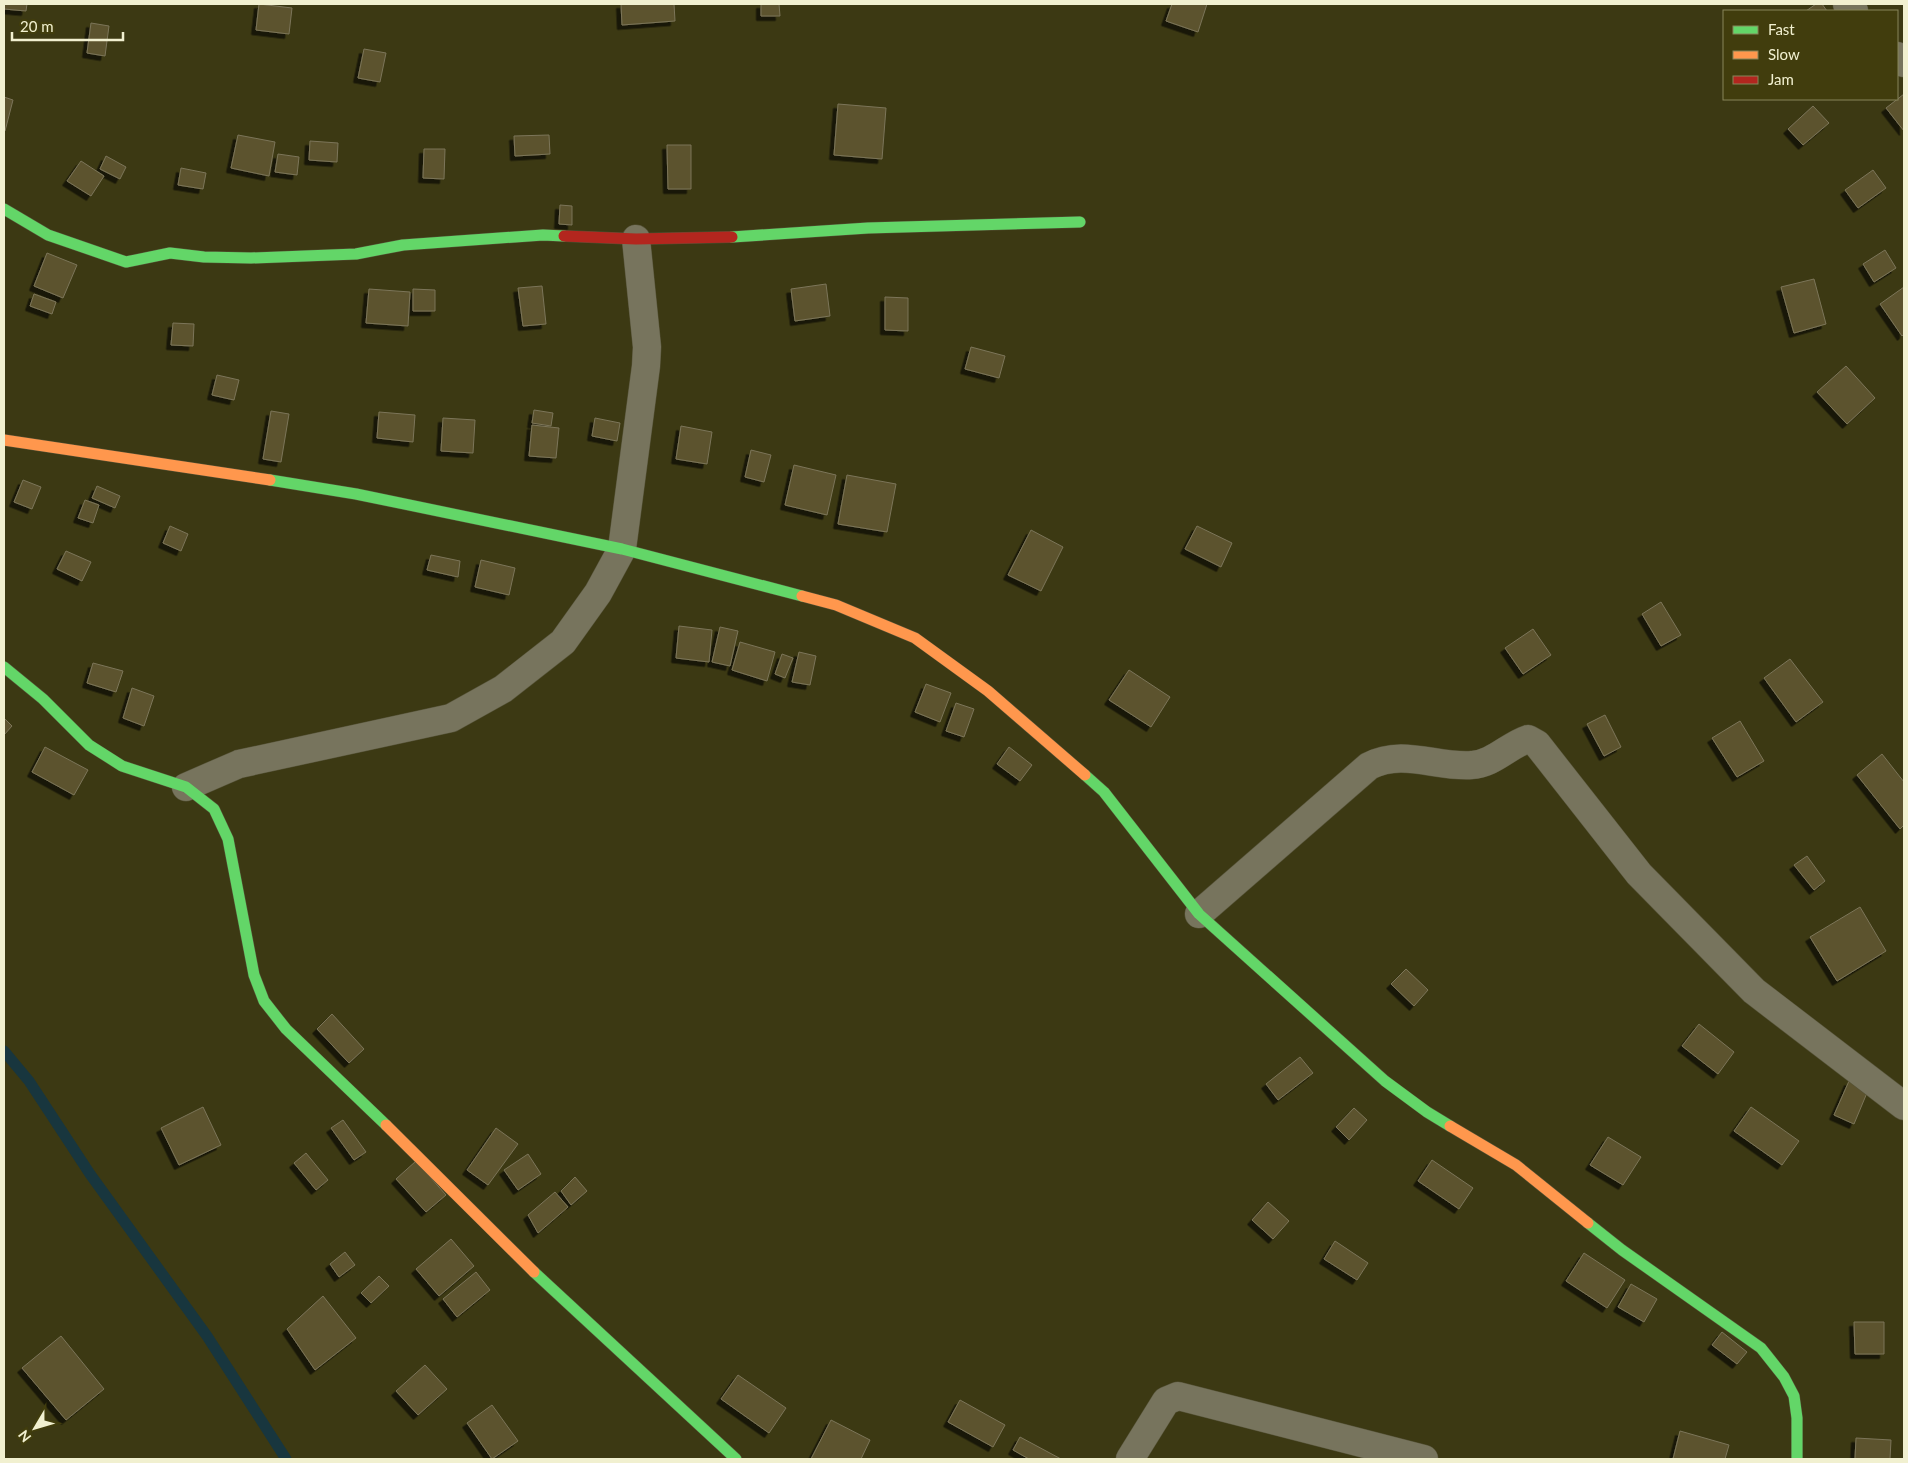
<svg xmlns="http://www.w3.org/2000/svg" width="1908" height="1463" font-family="Lato,sans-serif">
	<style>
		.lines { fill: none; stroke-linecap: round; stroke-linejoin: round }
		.stream { stroke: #18363e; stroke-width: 11 }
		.building { fill: #5b532e; stroke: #7c7559; filter: url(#shadow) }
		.street-casing { stroke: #555237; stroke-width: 29 }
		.fast-casing { stroke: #555237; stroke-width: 12 }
		.slow-casing { stroke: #555237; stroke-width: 12 }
		.jam-casing { stroke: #555237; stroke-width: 12 }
		.street { stroke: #77745d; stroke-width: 28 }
		.fast { stroke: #63d668; stroke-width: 11 }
		.slow { stroke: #ff974d; stroke-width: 11 }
		.jam { stroke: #b3261e; stroke-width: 11 }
	</style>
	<defs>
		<filter id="shadow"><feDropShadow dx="-4.5" dy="4.5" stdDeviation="0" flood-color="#0009"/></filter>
	</defs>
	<rect width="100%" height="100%" fill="#3c3913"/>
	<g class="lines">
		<path class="stream" d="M4,1051L29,1081L90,1174L207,1336L286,1459"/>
	</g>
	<path class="building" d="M4,4H27L26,11L4,9Z
		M259,4L292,8L289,34L256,30Z
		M621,4H674L675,21L622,25Z
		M761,4H779L780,16H761Z
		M1172,4H1207L1198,32L1166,21Z
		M1816,4H1822L1827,11H1806Z
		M91,23L109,26L105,56L87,53Z
		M364,49L386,53L380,82L358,78Z
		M1904,94V131L1886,108Z
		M4,97L13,100L5,131H4Z
		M838,104L886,108L882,159L834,155Z
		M1813,106L1829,123L1803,145L1788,129Z
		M238,135L275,142L269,176L231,168Z
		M549,135L550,154L515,156L514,136Z
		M310,141L338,143L337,162L309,160Z
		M667,145H691V189H668Z
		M424,149H445L444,179L423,178Z
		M278,154L299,157L297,175L275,172Z
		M106,156L126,167L120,179L100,169Z
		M81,161L104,176L91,196L67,181Z
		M181,168L206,173L203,189L178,185Z
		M1873,170L1886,188L1858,208L1845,190Z
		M560,205L572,206V225L559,224Z
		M1885,250L1896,268L1874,282L1863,264Z
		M47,253L77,265L63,298L34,286Z
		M1814,279L1826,324L1794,333L1781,287Z
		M826,284L830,316L795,321L791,289Z
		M542,286L546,324L523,326L518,288Z
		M1904,287V334L1902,336L1880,304Z
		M369,289L410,292L408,326L366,323Z
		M413,289L435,290V311H413Z
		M34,294L56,302L52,314L30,306Z
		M885,297L908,298V331L885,330Z
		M173,323L194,324L193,346L171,345Z
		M971,347L1005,356L999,378L965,369Z
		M1846,366L1875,398L1847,424L1817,392Z
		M217,375L239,380L234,400L212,395Z
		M534,410L553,413L551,426L532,423Z
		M271,411L289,414L281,462L263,459Z
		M379,412L415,415L413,442L377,438Z
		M443,418L475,420L473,453L441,451Z
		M595,418L620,423L617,441L592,436Z
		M532,425L559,428L556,458L529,456Z
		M681,426L712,432L707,464L676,459Z
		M751,450L771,455L764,482L745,477Z
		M794,465L836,475L827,515L785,505Z
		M847,475L896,484L887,532L838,524Z
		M23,480L41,487L32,509L14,502Z
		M97,486L120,496L115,508L92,498Z
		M85,500L99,505L93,523L78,518Z
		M170,526L188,534L181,551L163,543Z
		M1197,526L1232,543L1221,567L1185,549Z
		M1031,530L1063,547L1041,591L1008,575Z
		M66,551L91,562L82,581L57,569Z
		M431,555L460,561L458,577L427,570Z
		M481,560L515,568L509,595L475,587Z
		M1661,602L1681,635L1661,646L1642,614Z
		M679,626L712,630L709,662L676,658Z
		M720,627L738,631L730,666L712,662Z
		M1533,629L1551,655L1523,674L1505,648Z
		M740,642L775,652L767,681L732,670Z
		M799,652L816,656L810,685L792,682Z
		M782,654L793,658L785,678L775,674Z
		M1790,659L1823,702L1796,722L1764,678Z
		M93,663L123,671L116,692L87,683Z
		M1129,670L1170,697L1151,727L1109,700Z
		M926,684L951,693L940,722L915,712Z
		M132,688L154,696L144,726L123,718Z
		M956,703L974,709L964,737L946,731Z
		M1605,715L1621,747L1604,756L1587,724Z
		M4,718L12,726L4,735Z
		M1740,721L1764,761L1737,777L1712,738Z
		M45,747L88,770L74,795L32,772Z
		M1009,747L1032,765L1020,781L997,764Z
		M1882,754L1904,782V825L1900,829L1857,775Z
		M1807,856L1825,881L1814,890L1794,865Z
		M1860,907L1886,951L1837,981L1810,937Z
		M1406,969L1428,990L1414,1006L1391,984Z
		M332,1014L364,1049L349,1063L317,1029Z
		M1699,1024L1734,1052L1718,1074L1682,1046Z
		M1300,1057L1313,1073L1278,1100L1266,1084Z
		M1849,1081L1869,1088L1854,1124L1834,1115Z
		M203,1107L221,1145L179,1165L161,1128Z
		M1751,1107L1799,1141L1782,1165L1734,1131Z
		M1354,1108L1367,1120L1349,1140L1336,1127Z
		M343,1120L366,1152L354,1160L331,1128Z
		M496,1128L518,1144L488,1185L467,1170Z
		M1608,1137L1641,1157L1623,1185L1590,1165Z
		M306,1153L328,1180L316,1190L294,1163Z
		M528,1154L541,1174L518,1190L504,1170Z
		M1432,1160L1473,1188L1459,1209L1418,1181Z
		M416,1161L446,1195L426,1212L396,1179Z
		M575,1177L587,1191L571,1205L561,1191Z
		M555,1192L568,1207L538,1233L528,1215Z
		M1268,1202L1289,1221L1273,1239L1252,1220Z
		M451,1239L474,1266L439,1296L416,1269Z
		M1335,1241L1368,1263L1357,1280L1324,1259Z
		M345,1252L355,1265L339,1277L330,1264Z
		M1584,1253L1625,1280L1607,1308L1566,1281Z
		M476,1272L490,1290L457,1317L443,1299Z
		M379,1276L389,1286L371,1303L361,1293Z
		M1631,1284L1657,1299L1644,1322L1618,1307Z
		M323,1296L356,1338L315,1370L287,1329Z
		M1854,1322H1884V1354H1855Z
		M1722,1332L1747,1352L1737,1364L1712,1345Z
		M61,1336L104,1389L66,1420L22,1368Z
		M425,1365L447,1389L418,1415L396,1391Z
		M738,1375L786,1408L769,1433L721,1399Z
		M960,1400L1005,1425L993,1447L948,1422Z
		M492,1405L518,1441L492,1459L467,1423Z
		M831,1420L870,1440L861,1459H811Z
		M1680,1431L1729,1445L1725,1459H1673Z
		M1020,1437L1061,1459H1029L1013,1450Z
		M1856,1438L1891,1440L1890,1459H1855Z"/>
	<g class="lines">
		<g class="street-casing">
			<path id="street" d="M1847,4L1854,11
				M1897,56L1904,63
				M186,787L239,764L451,718L503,689L563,642L598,593L622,549L646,366L647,347L636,239
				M1199,914L1369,766C1403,748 1437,768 1472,765C1493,764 1509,745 1528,739L1537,744L1639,874L1754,991L1904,1106
				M1130,1459L1166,1401L1178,1396L1424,1459"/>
		</g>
		<g class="fast-casing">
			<path id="fast" d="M4,209L48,235L126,262L170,253L204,257L251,258L356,254L403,245L543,235L564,236
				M732,237L868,228L1080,222
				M270,480L356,494L622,549L802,596
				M4,667L43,699L89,745L122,766L186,787L214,809L228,839L254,975L264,1001L286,1029L386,1125
				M1085,775L1104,792L1199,914L1385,1081L1427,1112L1450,1126
				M1588,1223L1622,1250L1761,1348L1784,1377L1794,1396L1797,1418V1459
				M534,1272L736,1459"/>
		</g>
		<g class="slow-casing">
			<path id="slow" d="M4,440L270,480
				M802,596L836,605L915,638L988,691L1085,775
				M386,1125L534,1272
				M1450,1126L1516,1165L1588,1223"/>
		</g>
		<g class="jam-casing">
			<path id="jam" d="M564,236L636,239L732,237"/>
		</g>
		<use href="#street" class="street"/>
		<use href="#fast" class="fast"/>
		<use href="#slow" class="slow"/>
		<use href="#jam" class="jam"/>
	</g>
	<rect width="1908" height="1463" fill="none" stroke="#f1f0d0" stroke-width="10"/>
	<rect x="1723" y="10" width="175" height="90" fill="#413d0d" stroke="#87855b"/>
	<rect x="1733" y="26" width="25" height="8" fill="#63d668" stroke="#87855b"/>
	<text x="1768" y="35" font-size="15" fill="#f1f0d0">Fast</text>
	<rect x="1733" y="51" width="25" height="8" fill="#ff974d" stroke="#87855b"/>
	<text x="1768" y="60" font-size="15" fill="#f1f0d0">Slow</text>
	<rect x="1733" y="76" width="25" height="8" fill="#b3261e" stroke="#87855b"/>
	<text x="1768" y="85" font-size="15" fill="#f1f0d0">Jam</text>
	<g transform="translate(35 1428) rotate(232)" stroke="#413d0d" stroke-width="4" paint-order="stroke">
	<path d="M0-4L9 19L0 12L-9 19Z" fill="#f1f0d0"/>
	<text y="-8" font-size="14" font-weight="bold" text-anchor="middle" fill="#f1f0d0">N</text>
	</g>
	<path d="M12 32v8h111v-8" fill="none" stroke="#f1f0d0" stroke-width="2.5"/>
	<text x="20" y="32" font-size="15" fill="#f1f0d0" stroke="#413d0d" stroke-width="4" paint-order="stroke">20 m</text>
</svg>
